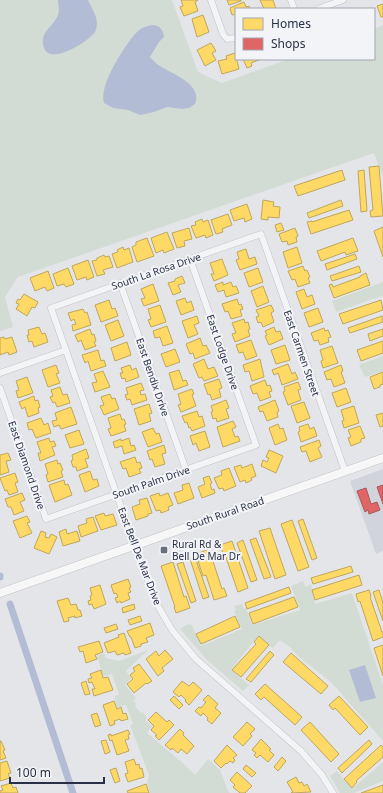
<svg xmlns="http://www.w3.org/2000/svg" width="383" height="793" font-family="'Noto Sans',sans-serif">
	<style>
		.built { fill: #d2d4dc }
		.green { fill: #d3dcd4 }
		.water { fill: #b2bdd5 }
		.homes { fill: #ffd966; stroke: #bfa65c }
		.shops { fill: #e06666; stroke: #a9565c }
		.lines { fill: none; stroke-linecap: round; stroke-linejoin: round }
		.canal { stroke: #b2bdd5; stroke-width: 7 }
		.minor-casing { stroke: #c2c3c7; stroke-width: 7 }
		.major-casing { stroke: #c0c2c7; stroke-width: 9 }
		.minor { stroke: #f3f4f6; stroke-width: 6 }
		.major { stroke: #f7f7f7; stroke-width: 8 }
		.poi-dot { fill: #6a6f7e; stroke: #f2f4f8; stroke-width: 1.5 }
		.labels { text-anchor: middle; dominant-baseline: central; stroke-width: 4; stroke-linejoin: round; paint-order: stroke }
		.street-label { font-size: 10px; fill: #292f44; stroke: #f2f4f8 }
		.poi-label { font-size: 10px; fill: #292f44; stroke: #f2f4f8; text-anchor: start }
	</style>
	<rect width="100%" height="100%" fill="#e4e5e9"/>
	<path class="built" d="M383,469V551L376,554L350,481Z"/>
	<path class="green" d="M0,0H172L198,72L222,83L289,59H374V29L383,25V177L374,153L18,277L5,297L13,327L0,331Z
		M383,282V297L382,296L336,312L332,301Z
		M383,356V371L365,377L359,365Z
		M303,581L306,587L311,584L315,604L352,593L383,685V741L331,682L298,656L290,647L280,640L273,648L258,636L231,670L249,685L243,691L207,660L180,629L188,624L192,625L201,646L242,629L234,611L236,610L234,606L242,604L244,609L246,608L252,625L300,610L291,586Z
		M148,650L126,671L131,678L125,685L136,698L133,700L136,704L135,706L141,713L143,712L146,716V721L152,726L147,733L184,764L195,775L208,759L220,770L228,791L230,793H150L147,783L149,775L130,725L133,724L126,705L117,707L114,697L119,694L112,674L103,676L97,656L104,653L106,658L119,661Z
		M383,762V781L354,793H340L330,776L337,771L352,789Z"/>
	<path class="water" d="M58,0H88C91,7 97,16 97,23C97,25 96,30 95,32C88,42 46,69 43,44C41,31 54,26 58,15C60,10 58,5 58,0Z
		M153,25C161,26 163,30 164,37L159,42L150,57C153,60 156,64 160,66C172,74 203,84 195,104L189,108L182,109L167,107L154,112L140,115L128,110L113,108L104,103C98,86 126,42 139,30C143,27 148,26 153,25Z
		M365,665L376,698L360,702L349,670Z"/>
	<path class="homes" d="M181,0H198L195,2L198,11L184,16L180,7L183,6Z
		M227,0H241V1L229,5Z
		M260,0H273L276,9H264Z
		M244,2L246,7L249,6L250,9H236V16V14L232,15L230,8Z
		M383,4V17H381L377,6Z
		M203,15L209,32L197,37L192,19Z
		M211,43L216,51L212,53L216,60L205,66L197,50Z
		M235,53L239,69L222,74L218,61L227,59L226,56Z
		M243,59H261L251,63L252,66L247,68Z
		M379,166L383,216L371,217L370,211L373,210L369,167Z
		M342,170L345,180L298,196L294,186Z
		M364,170L367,211L361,212L358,171Z
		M263,200L274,202L273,206L280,207L279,218L268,217V220L261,219Z
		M341,200L343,206L309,218L307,213Z
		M247,204L252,219L245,222L244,218L234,221L230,210Z
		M349,210L353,220L311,234L307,222L312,221V222Z
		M228,214L232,225L222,229L223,232L216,234L211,220Z
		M202,219L203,222L208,220L213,235L206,238L205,235L196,238L191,226L196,225L195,222Z
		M281,223L284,230L277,232L275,225Z
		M383,227V257L374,231Z
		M189,228L192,239L184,241L185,246L177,248L172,233Z
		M295,228L298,236L296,237L297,242L288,245L287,241L282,242L279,234Z
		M167,232L174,249L164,253L163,250L156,253L151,238Z
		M147,238L154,256L137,262L132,247L136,245V242Z
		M353,238L358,251L346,255L345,252L321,261L317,251Z
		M123,247L124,250L129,248L133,262L117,268L112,254L118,252L117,250Z
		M297,247L302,263L288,268L283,252Z
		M246,249L249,259L255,257L257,264L240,270L236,260L239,259L237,252Z
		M355,254L357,259L327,270L325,264Z
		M104,255L105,257L109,256L113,267L103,270L105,274L97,276L92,261L97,260V258Z
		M222,259L228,275L214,281L211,274H214L210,263Z
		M88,260L94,277L87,280L86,277L77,280L72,266Z
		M303,266L305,271L307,270L310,277L308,278L310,283L298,287L295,279L292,280L288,271Z
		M359,266L361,272L332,281L330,276Z
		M68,268L74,284L66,287L64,284L57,286L53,274Z
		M258,268L263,282L249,287L244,273Z
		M48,271L54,288L47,291L45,287L35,291L30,278Z
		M366,273L370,285L334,298L329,285L332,284L333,287L360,277V276Z
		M182,276L185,283L178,285L181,292L173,295L168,283L175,281V279Z
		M223,282V285L231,282L233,287L236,286L239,293L226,297L224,290L218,292L215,285Z
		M153,284L159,301L144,306L141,299L145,298L141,289Z
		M263,286L269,302L257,307L251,291Z
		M304,289L307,297L312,295L315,304L302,309L296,292Z
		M24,294L38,302L35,308L32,307L27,316L16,309L19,304L16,303L18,299L20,300Z
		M185,298L187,303L191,301L194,310L181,315L176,301Z
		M237,299L239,305L241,304L243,309L240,310L242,316L231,319L228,311L225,312L222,304Z
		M109,300L112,309L115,308L118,316L101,322L95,305Z
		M381,300L383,310L343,324L339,314Z
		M160,305L166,322L151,327L148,320L151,319L148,309Z
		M271,305L274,311L271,313L274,322L263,327L261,322L258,323L256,317L259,316L256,310Z
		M318,308L323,322L309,327L304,313Z
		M83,309L85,313L87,312L91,325L73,331L72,325L76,324L74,319L71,321L68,313Z
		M197,316L199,323L194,325L198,334L188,338L182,321Z
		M382,316L383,322L350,333L348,328Z
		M244,319L245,323L248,322L250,329L248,330L250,336L235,342L232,334L236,333L232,323Z
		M118,320L124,336L111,341L105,325Z
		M167,326L173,343L163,346L160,337L155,338L153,331Z
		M39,327L42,334L45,333L48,342L34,347L32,341L29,342L27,335H29L28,330Z
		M274,327L276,332L280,331L283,339L269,345L265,336L267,335L265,331Z
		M324,328L325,331L328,330L331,337L328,338L329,342L320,345L318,340L314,341L311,333Z
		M90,329L92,335L94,334L96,341L94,342L96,346L85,350L81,340L78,342L75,335Z
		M383,329V336L370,341L368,334Z
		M4,337L5,339L12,337L17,352L9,355L8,352L0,355V338Z
		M200,338L203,346L206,345L210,353L195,359L193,353L190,354L186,344Z
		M251,340L257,356L246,360L243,352L239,353L236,345Z
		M383,341V353L361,361L357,350Z
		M127,342L131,355L115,361L111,348Z
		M285,345L290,360L276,364L271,350Z
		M332,346L338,363L323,368L321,361L323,360L320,350Z
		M175,349L180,362L166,367L161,354Z
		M98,350L101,361L104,360L106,366L91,371L88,361L85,363L82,355Z
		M204,359L208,369L214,367L218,376L204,381L202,377L199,378L193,364Z
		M260,359L264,377L252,381L249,371L245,372L243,365Z
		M288,364L292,374L295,372L298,379L282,385L278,373L274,375L272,370Z
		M56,365L59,373L56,374L60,383L48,387L42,370Z
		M130,365L132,370L136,368L139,377L126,382L125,378L122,379L120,373H123L121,368Z
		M341,365L343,371L341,372L345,383L334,387L331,379L327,380L324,372Z
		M179,370L183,381L186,380L188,385L174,390L169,373Z
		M103,371L110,387L95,392L92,383L97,382L94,374Z
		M383,372V384L380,385V387L374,389L370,377Z
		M27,377L33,393L18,398L16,391L19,390L16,381Z
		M219,379L222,388L219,389L221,397L212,400L210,394L208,395L204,384Z
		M265,380L267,386L270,385L272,391L269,392L271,397L260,401L257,393L253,394L250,386Z
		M298,382L301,389L298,390L301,400L288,405L283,392L285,391L284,387Z
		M141,383L144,390L140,391L141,395L145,394L147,400L132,405L130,399L127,400L125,395L128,394L126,388Z
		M60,387L63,395L67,394L70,403L57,407L55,402L53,403L50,397L53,396L51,390Z
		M346,388L351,402L337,407L332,393Z
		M192,389L194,394L192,395L196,406L181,412L178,405L181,404L178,394Z
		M110,394L112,399L115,398L119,409L104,415L100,406L104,405L101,397Z
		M34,396L35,401L38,400L40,407L38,408L39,413L28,417L25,407L22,409L19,402Z
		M226,400L229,408L226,409L229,418L217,422L216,418L213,419L211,412L213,411L211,406Z
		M275,400L279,411L277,412L278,417L267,421L263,411L260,412L258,407Z
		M304,402L310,418L297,423L291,406Z
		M149,404L152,413L149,414L151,421L139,425L134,409Z
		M354,406L359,423L344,428L342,421L344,420L341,410Z
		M71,407L77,424L61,429L59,425L54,427L52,421L57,420L55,413Z
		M197,411L199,417L202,416L205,426L192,431L190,427L189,428L187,422L185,423L182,416Z
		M383,413V426L380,427L376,415Z
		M120,414L122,420L124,419L126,424L124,425L126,431L111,436L108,429L111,428L108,418Z
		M41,418L44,425L48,423L51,433L36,438L32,429L29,430L27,423Z
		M233,421L236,427L232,429L235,437L238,436L240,441L223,447L217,427Z
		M278,424L280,429L283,428L287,440L275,445L269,428Z
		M308,424L310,429L314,427L317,436L301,442L298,432L300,431L299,427Z
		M360,426L365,438L361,439V442L351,446L348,438L351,437L348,430Z
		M153,428L156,434L159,433L162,442L148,447L142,432Z
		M79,430L84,444L70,448L65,435Z
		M205,431L210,447L199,451L196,443L193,445L190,436Z
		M49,438L50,442L54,441L56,446L52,447L55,455L40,461L38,453H41L37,442Z
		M129,438L131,446L134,445L136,450L124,454L122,446L115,448L113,442L121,439V441Z
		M319,440L321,446L318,448L322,457L310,462L306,451L302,452L300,447Z
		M164,445L166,453L162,454L165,464L155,467L152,459L150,460L147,451Z
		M86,449L89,458L85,459L88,467L77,471L76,467H73L71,461L73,460L72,455Z
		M269,450L283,456L276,473L261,466L263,460L267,462L269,458L266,457Z
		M8,453L11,460L6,461L9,472L0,475V455Z
		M135,457L137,463L140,462L142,468L139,469L141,473L129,477L126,468L123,469L120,462Z
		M57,460L58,464L60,463L63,470L61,471L63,477L48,482L46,475L48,474L45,464Z
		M252,464L256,476L251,478L252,480L246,483L245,480L240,482L234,467L241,465L242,468Z
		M229,468L236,486L224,491L223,488L219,489L214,478L222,475L221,471Z
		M90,471L93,480L97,479L99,486L85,492L79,475Z
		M15,473L18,482L15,483L18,492L9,495L7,490L5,491L0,478Z
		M209,476L212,483L210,484L212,490L214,489L215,493L202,498L198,487L205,484L203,478Z
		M64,480L65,485L68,484L72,495L55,502L49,485Z
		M189,483L194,498L178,504L174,493L183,490L182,485Z
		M22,493L25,500L20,502L24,511L14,515L11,507H8L5,499Z
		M159,493L160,496L168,493L173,505L168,507L169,510L161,513L160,510L156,511L150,496Z
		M147,498L152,513L148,514V516L136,520L132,507L140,504L139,500Z
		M104,513L105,516L113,514L117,525L101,530L95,516Z
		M27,516L30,522L27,523L32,533L20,538L13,521Z
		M93,517L98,531L81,537L78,526L87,523L86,519Z
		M303,519L317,558L312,560L298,521Z
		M292,520L309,567L298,571L281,524Z
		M270,528L286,575L275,579L259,531Z
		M66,529L67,534L77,531L80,541L63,546L59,532Z
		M41,531L46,533L45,537L49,538L51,534L57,537L49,554L34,548Z
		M256,538L271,577L264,579L250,540Z
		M243,540L257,580L251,582L237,543Z
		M232,541L248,588L238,592L224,552L223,553L220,545Z
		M209,549L222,589L224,588L227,596L214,600L206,575L203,576L198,561L202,560L199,553Z
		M195,557L209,597L203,599L190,559Z
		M173,562L184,597L186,596L190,608L176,613L174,607H175L161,566Z
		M183,562L196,601L191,603L177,564Z
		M351,566L353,572L313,584L311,578Z
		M359,575L362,585L315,600L312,590Z
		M128,579L131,587L129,588L131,592L128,593L130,599L121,603L120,601L117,603L115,598L118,597L116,593L114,594L111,585Z
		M100,585L106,604L94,609L92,604L89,605L88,601L91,600L90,596L92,595L90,588Z
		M289,587L291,593L247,609L245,603Z
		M369,590L371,596L370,597L382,632H383V637L373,641L360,601L358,602L356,594Z
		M379,590L383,603V621L373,592Z
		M294,597L298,607L253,624L249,613Z
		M68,598L71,605L76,604L78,610H80L82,616L75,618V616L68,618L69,621L64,622L57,601Z
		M134,604L135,609L123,613L122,608Z
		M140,616L142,621L130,625L128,620Z
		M235,616L240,627L201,644L196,634Z
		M150,623L154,635L146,638L148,642L141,644V646L135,648L131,637H130L127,631Z
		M116,624L118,629L106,633L104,628Z
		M124,633L131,653L125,655L124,653L117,655L115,651L108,653L104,643L119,637L118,635Z
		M259,636L269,645L241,677L232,670L256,644L254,642Z
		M99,641L103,652L95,655L97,659L86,663L83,651L80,652L78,647Z
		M383,645V676L374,648Z
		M165,650L173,659L162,668L164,671L158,676L146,659L156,651L159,656Z
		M270,651L274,655L251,682L246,679Z
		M291,653L328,686L321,694L283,662Z
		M139,664L152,681L147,684L146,683L134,693L127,684L133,679L130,675L135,671L133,668Z
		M101,670L103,678L108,677L113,690L94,696L92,689H95L92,682L89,683L88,679L92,678L90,674Z
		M86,681L90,694L85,695L81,683Z
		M182,681L189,686L193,682L202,690L189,705L185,701L186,700L181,695L179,697L173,692Z
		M265,684L302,717L295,725L264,697L261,700L255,694Z
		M208,695L218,704L215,708L221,713L212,724L207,720L208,718L203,713L201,716L195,711L199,707L201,708L206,702L203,700Z
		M174,696L183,705L179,709L170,700Z
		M339,696L368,727L360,735L335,708L333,710L329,705Z
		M114,701L117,709L121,707L123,714L126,713L128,719L121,721L120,719L114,721L115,724L110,726L103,705Z
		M156,712L167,722L169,720L174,725L159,740L155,736L157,735L151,730L154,726L148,720Z
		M97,713L101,725L95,727L91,715Z
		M247,722L255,729L250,734L252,736L243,746L233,737Z
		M310,722L339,754L331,762L301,730Z
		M180,729L184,733L183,735L194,746L187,754L181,749L178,753L172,748L171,750L165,745Z
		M128,730L130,734L128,735L129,739L125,740L129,751L117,755L112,740L110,741L108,735L111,734V736Z
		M261,739L271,749L269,750L274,755L268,762L260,755L257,758L254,755L256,753L252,750Z
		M106,740L110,752L105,754L101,741Z
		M369,740L372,744L342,773L338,768Z
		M0,741H1L5,750L3,751L6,758L0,760Z
		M227,745L237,755L233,758L235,760L233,763L230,761L227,764L226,763L221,768L214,761Z
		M381,745L383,747V757L356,781L357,782L352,788L344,779Z
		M282,757L286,761L278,771L274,767Z
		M134,759L136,765L139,764L140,769L142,768L144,777L128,782L125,774L128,773L125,762Z
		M7,761L11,773L8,774L10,778L0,781V763Z
		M246,765L256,773L252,777L243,769Z
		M116,768L120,781L115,783L110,770Z
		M237,772L252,786L245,793H240L233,787L235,785L230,780Z
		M296,777L299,783L302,782L304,786L307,784L311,792L291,793L293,792L287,782Z
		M11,783L13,788L16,787L18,793H0V791L3,790L1,786Z
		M146,784L149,793H128L127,791Z
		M383,785V793H361Z"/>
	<path class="shops" d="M383,485V504L377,487Z
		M366,488L371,504L377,502L380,510L369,514L368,510L365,512L357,491Z"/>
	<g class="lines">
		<path class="canal" d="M0,576V577
			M10,604L73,793"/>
		<g class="minor-casing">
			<path id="minor" d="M211,0L223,34L227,39L236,38
				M291,0L294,9
				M318,9L343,0
				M120,283L186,470
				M0,373L66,350
				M0,388L46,519L256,445L190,259
				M333,793L322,775L301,751L196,659L172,630L158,606L139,558L51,308L261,234L345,471"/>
		</g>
		<g class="major-casing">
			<path id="major" d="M0,593L383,458"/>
		</g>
		<use href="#minor" class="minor"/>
		<use href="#major" class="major"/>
	</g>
	<rect class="poi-dot" x="160" y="546" width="8" height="8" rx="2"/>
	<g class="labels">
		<g class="street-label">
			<text transform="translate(156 271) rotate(-19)">South La Rosa Drive</text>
			<text transform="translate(223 352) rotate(71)">East Lodge Drive</text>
			<text transform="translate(302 353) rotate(71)">East Carmen Street</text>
			<text transform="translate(153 377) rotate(71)">East Bendix Drive</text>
			<text transform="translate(27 465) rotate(71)">East Diamond Drive</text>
			<text transform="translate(151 482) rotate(-19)">South Palm Drive</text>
			<text transform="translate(225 513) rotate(-19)">South Rural Road</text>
			<text transform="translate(140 556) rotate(69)">East Bell De Mar Drive</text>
		</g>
		<g class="poi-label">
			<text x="172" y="544">Rural Rd &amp;<tspan x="172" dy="12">Bell De Mar Dr</tspan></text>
		</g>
	</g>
	<rect x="235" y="8" width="140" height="52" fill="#f2f4f8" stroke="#a2a5b0"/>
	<rect x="243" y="18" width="20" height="12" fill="#ffd966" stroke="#a2a5b0"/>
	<text x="271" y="28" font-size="12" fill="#292f44">Homes</text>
	<rect x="243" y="38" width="20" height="12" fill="#e06666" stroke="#a2a5b0"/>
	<text x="271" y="48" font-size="12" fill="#292f44">Shops</text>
	<path d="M10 777v6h94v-6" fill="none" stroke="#292f44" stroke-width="2"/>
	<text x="16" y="777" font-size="12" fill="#292f44" stroke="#f2f4f8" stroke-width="3" paint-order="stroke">100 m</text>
</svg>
